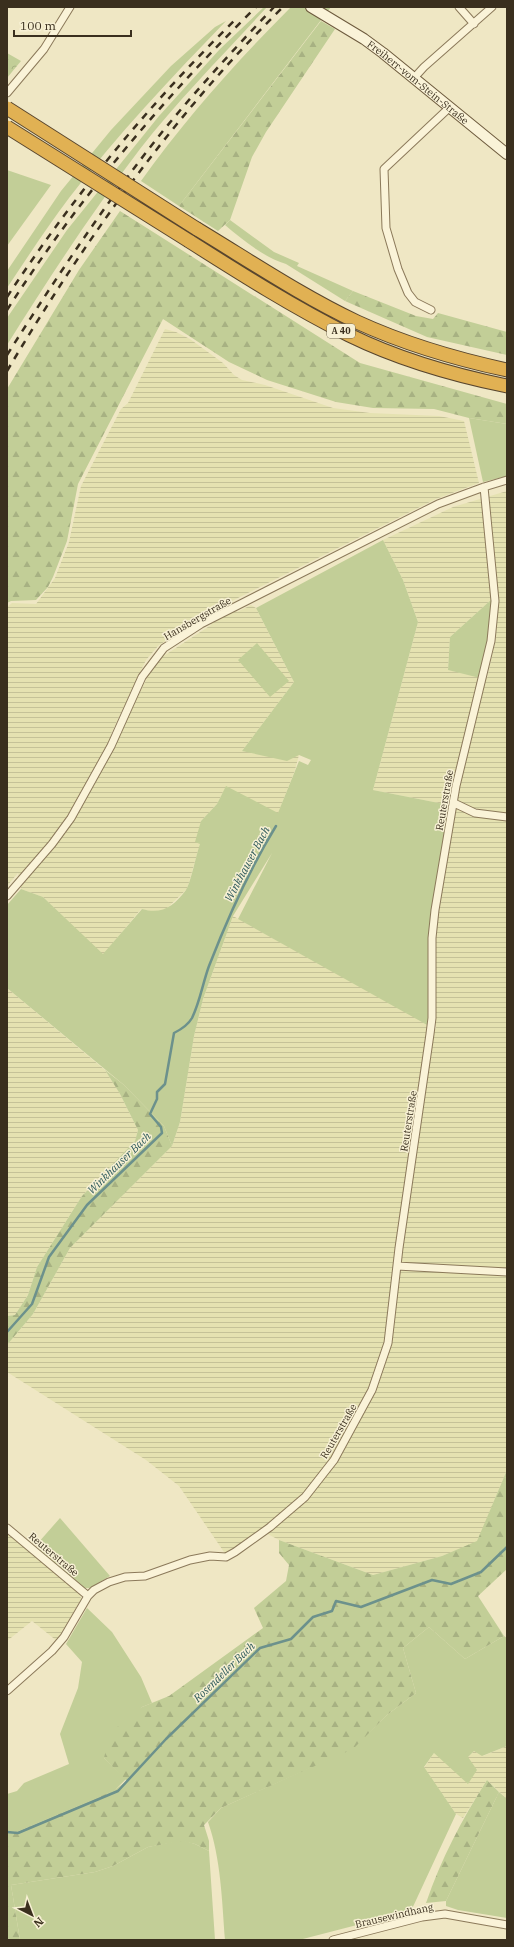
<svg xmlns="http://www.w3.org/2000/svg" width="514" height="1947" font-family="'IBM Plex Serif',serif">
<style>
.farmland{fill:url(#farmland-rules);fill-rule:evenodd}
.grass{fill:#c2ce97}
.forest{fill:url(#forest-firs)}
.park{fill:url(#park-crowns)}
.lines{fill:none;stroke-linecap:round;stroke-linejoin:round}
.stream{stroke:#6c918c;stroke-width:2.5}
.street-casing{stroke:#8b795a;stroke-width:9}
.secondary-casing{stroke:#6d5a3d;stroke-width:12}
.highway-casing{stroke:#59462e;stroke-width:15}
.street{stroke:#faf3d8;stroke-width:7}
.secondary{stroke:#faf3d8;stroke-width:10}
.highway{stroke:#e1b153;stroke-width:13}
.rail{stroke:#3a2f1e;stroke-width:2.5;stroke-dasharray:7 7;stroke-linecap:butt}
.highway-bridge-casing{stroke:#59462e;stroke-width:15;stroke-linecap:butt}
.highway-bridge{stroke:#e1b153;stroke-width:13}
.labels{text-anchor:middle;stroke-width:3;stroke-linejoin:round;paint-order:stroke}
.shield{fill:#f7f0d4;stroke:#736955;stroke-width:1}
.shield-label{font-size:9px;font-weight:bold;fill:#3a2f1e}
.street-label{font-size:10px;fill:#3a2f1e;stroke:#f7f0d4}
.water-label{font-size:11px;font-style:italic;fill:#2d595a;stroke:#f7f0d4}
</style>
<defs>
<pattern id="farmland-rules" width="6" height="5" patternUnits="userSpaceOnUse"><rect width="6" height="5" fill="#e5e2b1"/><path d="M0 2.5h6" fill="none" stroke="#c5c298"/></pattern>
<pattern id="forest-firs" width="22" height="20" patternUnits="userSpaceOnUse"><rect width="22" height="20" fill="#c2ce97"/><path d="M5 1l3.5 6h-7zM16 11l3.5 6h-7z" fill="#a7b182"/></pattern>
<pattern id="park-crowns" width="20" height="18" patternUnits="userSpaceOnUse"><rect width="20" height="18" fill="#c2ce97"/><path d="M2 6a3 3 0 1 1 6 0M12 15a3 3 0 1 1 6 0" fill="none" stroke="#a7b182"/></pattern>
</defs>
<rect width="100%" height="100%" fill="#efe7c4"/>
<path class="farmland" d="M 165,329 L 176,332 L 190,339 L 223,363 L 234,375 L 242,380 L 265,385 L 333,408 L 370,413 L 439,416 L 464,421 L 479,483 L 436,499 L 232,601 L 237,612 L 251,605 L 256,608 L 294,682 L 242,751 L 299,755 L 295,770 L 278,814 L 223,792 L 217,804 L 201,821 L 200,844 L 187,889 L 165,910 L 153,912 L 141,909 L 103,955 L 43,897 L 21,889 L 18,873 L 7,886 L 7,607 L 12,603 L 36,604 L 55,578 L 69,542 L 81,486 L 121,409 L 128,403 ZM 207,616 L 211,625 L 162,657 L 149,674 L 118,737 L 111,734 L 146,660 L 159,645 Z
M 507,491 L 507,1470 L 477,1542 L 442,1556 L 373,1575 L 279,1540 L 262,1531 L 226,1555 L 179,1486 L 146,1460 L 7,1372 L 7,1345 L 33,1314 L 70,1248 L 172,1146 L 180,1122 L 194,1036 L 203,999 L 233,916 L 436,1029 L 434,957 L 439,910 L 455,811 L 449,805 L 373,790 L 418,622 L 403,580 L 383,540 L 453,507 ZM 497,592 L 496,639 L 487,678 L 448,670 L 450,637 L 492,599 Z
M 7,988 L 105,1070 L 120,1094 L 138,1130 L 135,1141 L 82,1196 L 37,1267 L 28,1295 L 15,1315 L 7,1316 Z
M 7,1532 L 80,1593 L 81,1599 L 57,1641 L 32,1621 L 7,1641 Z
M 507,1746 L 507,1799 L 487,1780 L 463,1818 L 456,1814 L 424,1768 L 434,1753 L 468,1757 L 474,1751 L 483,1756 Z"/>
<path class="grass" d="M 264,7 L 267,7 C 224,54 179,99 140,149 C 92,212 49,278 7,345 L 7,318 L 67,230 L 159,116 L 220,49 Z
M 291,7 L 331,7 L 179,206 L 141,181 C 186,118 237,61 291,7 Z
M 226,21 C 171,78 117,135 69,198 C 47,227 27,258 7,288 L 7,271 L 61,191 L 111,130 L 171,66 L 215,27 Z
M 7,170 L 51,185 L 7,246 Z
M 230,220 L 274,252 L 299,263 L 297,266 L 353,291 L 345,301 L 286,264 C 263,257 243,240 225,225 Z
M 469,418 L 507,424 L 507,476 L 483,482 Z
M 383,540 L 403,580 L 418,622 L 373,790 L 449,805 L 432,910 L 429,1026 L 238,919 L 272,853 L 233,916 L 203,999 L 194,1036 L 180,1122 L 172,1146 L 164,1126 L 124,1085 L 7,988 L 7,905 L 21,889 L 43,897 L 103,954 L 142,909 C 162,915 174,906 186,890 C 191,882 196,855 200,844 L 195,842 L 201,821 L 217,804 L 226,786 L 278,813 L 299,761 L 308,765 L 311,760 L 299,755 L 287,761 L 242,751 L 294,682 L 256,608 Z
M 492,599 L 490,633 L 480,678 L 448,670 L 450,637 Z
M 257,643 L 289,681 L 270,697 L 238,660 Z
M 60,1518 L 110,1576 L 90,1588 L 83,1588 L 40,1552 L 37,1546 L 38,1543 Z
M 87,1608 L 112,1632 L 141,1677 L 152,1703 L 142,1707 L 104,1758 L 126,1779 L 114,1791 L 19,1831 L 7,1832 L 7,1794 L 17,1791 L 24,1783 L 69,1764 L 60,1734 L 78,1688 L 82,1662 L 66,1644 Z
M 429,1627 L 465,1659 L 504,1636 L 507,1638 L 507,1746 L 482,1756 L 474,1751 L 468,1757 L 477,1770 L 468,1784 L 434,1753 L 424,1767 L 456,1814 L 411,1911 L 299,1940 L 225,1940 C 222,1901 221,1859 208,1822 L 221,1808 L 353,1748 L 387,1715 L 416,1693 L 403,1648 Z
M 499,1792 L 507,1799 L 507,1918 L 458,1910 L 446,1906 L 446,1901 Z
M 182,1840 L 195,1844 L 209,1851 L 215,1940 L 20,1940 L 11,1885 L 95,1872 L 113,1866 L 148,1847 Z"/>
<path class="forest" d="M 321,21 L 335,29 L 266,132 L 252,157 L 230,220 L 218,231 L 179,206 Z
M 120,211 L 360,363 L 507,404 L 507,424 L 469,418 L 434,409 L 373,408 L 336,402 L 267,380 L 229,362 L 163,319 L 78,484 L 67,541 L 53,577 L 48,587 L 36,600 L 11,601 L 7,603 L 7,389 L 79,270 Z
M 353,291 L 416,316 L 433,319 L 438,313 L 507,332 L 507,355 L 427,337 L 345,301 Z
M 105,1070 L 124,1085 L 164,1126 L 172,1146 L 70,1248 L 33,1314 L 7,1345 L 7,1316 L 15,1315 L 28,1295 L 37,1267 L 82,1196 L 135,1141 L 138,1130 L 120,1094 Z
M 507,1470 L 507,1569 L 478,1596 L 504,1636 L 465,1659 L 429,1627 L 403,1648 L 416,1693 L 387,1715 L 353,1749 L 221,1808 L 204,1825 L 209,1841 L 209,1851 L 195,1844 L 182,1841 L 148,1847 L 113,1866 L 95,1872 L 11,1885 L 20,1940 L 7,1940 L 7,1832 L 19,1831 L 113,1791 L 127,1781 L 104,1758 L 110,1733 L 142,1707 L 169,1696 L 263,1628 L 254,1608 L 286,1581 L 289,1565 L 279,1553 L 279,1540 L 373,1575 L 442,1556 L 477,1541 Z
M 487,1780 L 499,1792 L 446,1901 L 426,1903 C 441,1859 462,1819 487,1780 Z"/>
<path class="park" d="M 7,53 L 21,61 L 7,78 Z"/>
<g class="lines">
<path class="stream" d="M 7,1332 L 32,1304 L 49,1257 L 87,1205 L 162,1133 L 161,1127 L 150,1114 L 157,1099 L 157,1092 L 165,1084 L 174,1033 C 180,1030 188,1025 192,1018 C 200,1002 203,982 209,966 C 228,917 249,870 276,826
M 7,1832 L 18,1833 L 118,1791 L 166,1739 L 260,1648 L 291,1639 L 313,1617 L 332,1611 L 336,1601 L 361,1607 L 432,1580 L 451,1584 L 481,1572 L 507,1547"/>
<defs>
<path id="street" d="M 459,7 L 474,24
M 414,78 L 424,67 L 492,7
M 7,93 L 44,49 L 70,7
M 431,310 L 415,302 L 408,293 L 398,269 L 386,228 L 384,169 L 450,107
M 454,803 L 475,813 L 507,817
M 7,896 L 52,844 L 71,818 L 111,746 L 142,677 L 164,648 L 201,624 L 438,504 L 484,487 L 507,480
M 397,1266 L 507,1272
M 7,1528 L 88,1596
M 7,1691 L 52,1651 L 64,1637 L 88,1596 L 94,1590 L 109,1582 L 125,1577 L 145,1576 L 190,1560 L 210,1556 L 226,1557 L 235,1552 L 270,1527 L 305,1497 L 334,1460 L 372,1390 L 388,1343 L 399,1248 L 430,1034 L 432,1018 L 432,938 L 435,910 L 456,786 L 491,641 L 495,601 L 484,487
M 333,1940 L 422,1917 L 445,1914 L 507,1925"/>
<g id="secondary">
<path id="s1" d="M 311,7 L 364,39 L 383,53 L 507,154"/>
</g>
<path id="highway" d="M 197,229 C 250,261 302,296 357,322 C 405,344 456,359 507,370
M 189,241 C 241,274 293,307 349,335 C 398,359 453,375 507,386"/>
</defs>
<use href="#street" class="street-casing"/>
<use href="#secondary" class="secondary-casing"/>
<use href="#highway" class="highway-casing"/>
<use href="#street" class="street"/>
<use href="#secondary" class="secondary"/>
<use href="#highway" class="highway"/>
<path class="rail" d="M 7,297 C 74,195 151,102 238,17
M 7,310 C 78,199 162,100 256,7
M 7,355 C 56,278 106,202 163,131 C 198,88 236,47 274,7
M 7,371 C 85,240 174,114 283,7"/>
<defs>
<path id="highway-bridge" d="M 7,108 L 197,229
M 7,127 L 189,241"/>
</defs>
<use href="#highway-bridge" class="highway-bridge-casing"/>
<use href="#highway-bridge" class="highway-bridge"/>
</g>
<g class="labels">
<rect class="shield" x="327" y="324" width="28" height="14" rx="3"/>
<g class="shield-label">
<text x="341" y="334">A 40</text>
</g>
<g class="street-label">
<text dy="4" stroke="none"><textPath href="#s1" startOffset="131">Freiherr-vom-Stein-Straße</textPath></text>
<text transform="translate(197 618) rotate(-30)" y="4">Hansbergstraße</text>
<text transform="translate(444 800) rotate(-80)" y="4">Reuterstraße</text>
<text transform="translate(408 1121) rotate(-81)" y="4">Reuterstraße</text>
<text transform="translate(338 1431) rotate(-60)" y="4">Reuterstraße</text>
<text transform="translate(54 1554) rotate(40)" y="4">Reuterstraße</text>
<text transform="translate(394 1915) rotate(-13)" y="4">Brausewindhang</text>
</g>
<g class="water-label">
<text transform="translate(247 864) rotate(-62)" y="4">Winkhauser Bach</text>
<text transform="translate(119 1163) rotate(-44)" y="4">Winkhauser Bach</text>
<text transform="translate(224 1672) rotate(-44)" y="4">Rosendeller Bach</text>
</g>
</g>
<rect width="514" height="1947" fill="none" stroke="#3a2f1e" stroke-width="16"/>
<g transform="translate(32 1915) rotate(138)" stroke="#f7f0d4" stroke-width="3" paint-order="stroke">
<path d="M0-3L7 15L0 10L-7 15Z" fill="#3a2f1e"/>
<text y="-6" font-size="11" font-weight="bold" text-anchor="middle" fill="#3a2f1e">N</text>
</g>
<path d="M14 30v6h117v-6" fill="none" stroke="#3a2f1e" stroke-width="2"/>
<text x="20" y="30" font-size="12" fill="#3a2f1e" stroke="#f7f0d4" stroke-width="3" paint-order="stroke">100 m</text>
</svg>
